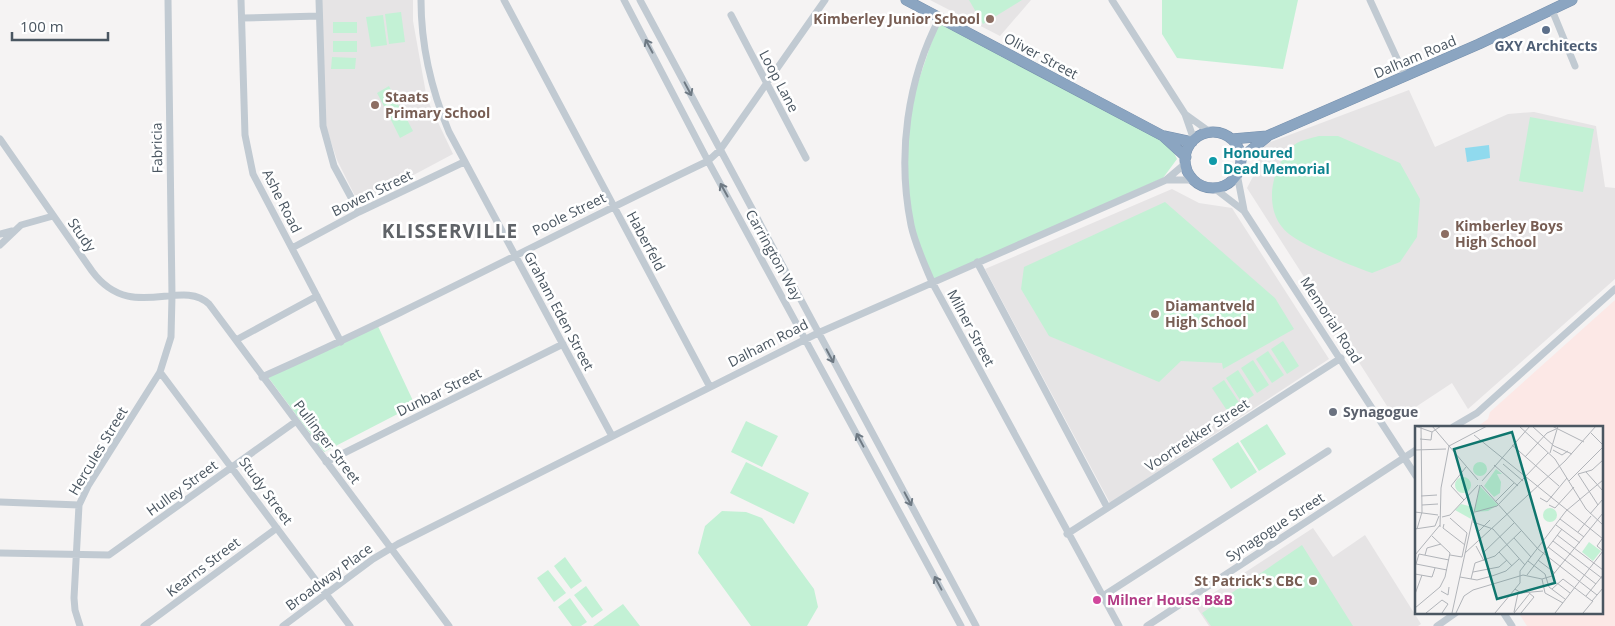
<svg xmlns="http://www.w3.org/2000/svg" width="1615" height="626" font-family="'Open Sans',sans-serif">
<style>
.education{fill:#e6e4e5}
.medical{fill:#fce8e6}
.green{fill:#c3f1d5}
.water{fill:#90daee}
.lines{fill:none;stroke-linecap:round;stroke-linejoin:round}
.highway-casing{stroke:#7690ad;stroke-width:11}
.minor{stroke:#c1cad2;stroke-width:7}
.highway{stroke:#8ba5c1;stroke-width:10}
.oneway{stroke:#6e7983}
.education-dot{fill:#8d6e63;stroke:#fff;stroke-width:2}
.service-dot{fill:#5c6f8a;stroke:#fff;stroke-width:2}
.culture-dot{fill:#0f9aa8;stroke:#fff;stroke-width:2}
.worship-dot{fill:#6b7280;stroke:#fff;stroke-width:2}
.hotel-dot{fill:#d1479c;stroke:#fff;stroke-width:2}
.labels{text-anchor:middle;stroke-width:5;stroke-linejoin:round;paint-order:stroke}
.education-label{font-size:14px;font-weight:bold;fill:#785e54;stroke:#fff;text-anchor:start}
.service-label{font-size:14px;font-weight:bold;fill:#4e5e75;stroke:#fff}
.street-label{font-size:14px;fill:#4a5661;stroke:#fff}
.culture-label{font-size:14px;font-weight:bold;fill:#0d838f;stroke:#fff;text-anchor:start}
.worship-label{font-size:14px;font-weight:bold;fill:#5b616d;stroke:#fff;text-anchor:start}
.hotel-label{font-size:14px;font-weight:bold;fill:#b23c85;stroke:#fff;text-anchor:start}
.district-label{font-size:19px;font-weight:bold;letter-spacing:1px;fill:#5f6368;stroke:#fff}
.inset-road{fill:none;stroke:#b1b4b9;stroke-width:1}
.view{fill:#0f766e;fill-opacity:0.15;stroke:#0f766e;stroke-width:2.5}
.inset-edge{fill:none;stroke:#4a5661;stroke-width:2.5}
</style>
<rect width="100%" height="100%" fill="#f5f3f3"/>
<path class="education" d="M 321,0 L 413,0 L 413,21 L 427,99 L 453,154 L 359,204 L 337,160 L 321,112 Z
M 930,0 L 1031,0 L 1000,36 Z
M 1409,90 L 1435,147 L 1508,114 L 1534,112 L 1596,126 L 1605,187 L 1615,188 L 1615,279 L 1468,409 L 1452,383 L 1396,420 L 1247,188 L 1258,167 L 1257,147 Z
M 1172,189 L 1199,203 L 1232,208 L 1329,359 L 1110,503 L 985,269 Z
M 1313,528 L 1333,557 L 1365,535 L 1421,624 L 1418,626 L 1209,626 L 1195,605 Z"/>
<path class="medical" d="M 1615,300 L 1615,626 L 1527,626 L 1518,612 L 1601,612 L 1601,427 L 1467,427 L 1472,425 L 1478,426 L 1488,419 L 1490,412 Z"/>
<path class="green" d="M 969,0 L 1022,0 L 983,24 Z
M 1162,0 L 1298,0 L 1283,69 L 1177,58 L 1162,34 Z
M 401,12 L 405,42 L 389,44 L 385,14 Z
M 383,15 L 387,45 L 371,47 L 366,17 Z
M 333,22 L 357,22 L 357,33 L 333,33 Z
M 938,23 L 1168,141 L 1177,159 L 1163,178 L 932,281 L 911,226 L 905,167 L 911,103 Z
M 333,41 L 357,41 L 357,52 L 333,52 Z
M 332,57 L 356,58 L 355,69 L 331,69 Z
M 389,86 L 400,108 L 388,114 L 377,93 Z
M 402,110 L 413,131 L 400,138 L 389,116 Z
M 1530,117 L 1594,129 L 1583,192 L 1519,181 Z
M 1319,136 L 1338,136 L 1400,163 L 1420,199 L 1417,237 L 1400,262 L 1372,273 C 1349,265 1308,248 1289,234 C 1261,212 1271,166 1294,145 C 1300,140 1312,138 1319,136 Z
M 1165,202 L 1275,298 L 1294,329 L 1223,369 L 1222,363 L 1181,361 L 1159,382 L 1049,336 L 1021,289 L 1024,267 Z
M 376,322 L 415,405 L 324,452 L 268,377 Z
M 1283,341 L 1299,366 L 1287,374 L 1271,349 Z
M 1268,351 L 1284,375 L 1272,383 L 1256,359 Z
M 1253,360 L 1269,385 L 1257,393 L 1241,368 Z
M 1238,370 L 1254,395 L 1242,403 L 1226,378 Z
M 1224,380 L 1240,404 L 1228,412 L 1212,388 Z
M 746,421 L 778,436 L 762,467 L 731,452 Z
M 1267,424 L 1286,454 L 1259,471 L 1240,441 Z
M 1238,442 L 1257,472 L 1231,489 L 1212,459 Z
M 746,462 L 809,493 L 794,524 L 730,493 Z
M 722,511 L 746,512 L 762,518 L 814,589 L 818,607 L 807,626 L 751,626 L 698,553 L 705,526 Z
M 1302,545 L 1353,626 L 1211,626 L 1202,613 Z
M 565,557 L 582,581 L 571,589 L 554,566 Z
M 548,570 L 566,593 L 554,602 L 537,578 Z
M 586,586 L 603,610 L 592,618 L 574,595 Z
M 570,598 L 587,622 L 581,626 L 572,626 L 558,607 Z
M 623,604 L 640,626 L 593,626 Z"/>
<path class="water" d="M 1489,145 L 1490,158 L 1467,162 L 1465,148 Z"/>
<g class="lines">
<defs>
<path id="highway" d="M 906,0 L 1163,136 L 1186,157
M1185 160a28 28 0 1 1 56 0a28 28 0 1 1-56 0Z
M 1164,136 L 1192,142
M 1232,139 L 1267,136 L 1479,44 L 1572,0
M 1241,158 L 1267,137"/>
</defs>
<use href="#highway" class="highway-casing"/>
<path class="minor" d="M 241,0 L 245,135 L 253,174 L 341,342
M 319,0 L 323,126 L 334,166 L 359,212
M 421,0 C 421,47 431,89 449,132 L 612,436
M 504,0 L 710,387
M 624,0 L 708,161 L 961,626
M 640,0 L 976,626
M 1112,0 L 1185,114 L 1194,140
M 1370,0 L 1405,76
M 1552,10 L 1575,66
M 731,15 L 806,158
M 940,17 C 907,80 897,155 911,225 C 915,244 924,263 932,282 L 1119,626
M 242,18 L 319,16
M 1185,114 L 1210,132
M 0,139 L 92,271 C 131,324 181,277 209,304 L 449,626
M 1237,174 L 1244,210
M 1166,180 L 1194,180
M 1214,188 L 1244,211 L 1416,476
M 0,234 L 12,231
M 0,245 L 21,225 L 53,216
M 292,248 L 359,212 L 464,162
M 977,262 L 1107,507
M 236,340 L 317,296
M 160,372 L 350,626
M 262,377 C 413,310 559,232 708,161 L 720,150 L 825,0
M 1453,427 L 1477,413 L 1615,289
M 326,462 L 563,344
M 0,502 L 79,505
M 1067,534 L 1341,358
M 0,553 L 109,555 L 295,422
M 1103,596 L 1328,451
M 1503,612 L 1512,626
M 80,626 L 75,610 L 74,598 L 79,505 L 88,486 L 160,372 L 171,337 L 172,296 L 168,0
M 144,626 L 277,528
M 283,626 L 373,559 L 398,544 L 818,333 L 1166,180 L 1186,163
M 1147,626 L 1416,450
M 1437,626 L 1457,612"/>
<use href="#highway" class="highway"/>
</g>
<defs><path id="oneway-shaft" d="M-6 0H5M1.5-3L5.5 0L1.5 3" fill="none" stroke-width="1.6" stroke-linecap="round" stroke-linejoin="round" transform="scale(1.25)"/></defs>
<g class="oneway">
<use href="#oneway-shaft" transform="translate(649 46) rotate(-118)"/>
<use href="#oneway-shaft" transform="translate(688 89) rotate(62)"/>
<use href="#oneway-shaft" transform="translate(724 190) rotate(-119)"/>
<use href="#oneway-shaft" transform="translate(830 356) rotate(62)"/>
<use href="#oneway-shaft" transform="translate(860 440) rotate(-118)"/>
<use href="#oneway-shaft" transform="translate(908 499) rotate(62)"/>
<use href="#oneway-shaft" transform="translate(938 583) rotate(-118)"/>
</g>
<g class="education-dot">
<circle cx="990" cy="19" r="5"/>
<circle cx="375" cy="105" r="5"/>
<circle cx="1445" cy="234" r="5"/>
<circle cx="1155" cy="314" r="5"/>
<circle cx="1313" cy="581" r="5"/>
</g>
<circle class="service-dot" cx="1546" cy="30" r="5"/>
<circle class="culture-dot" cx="1213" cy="161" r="5"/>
<circle class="worship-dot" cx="1333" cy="412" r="5"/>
<circle class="hotel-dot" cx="1097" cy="600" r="5"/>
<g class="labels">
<g class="education-label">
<text x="980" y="24" text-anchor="end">Kimberley Junior School</text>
<text x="385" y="102">Staats<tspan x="385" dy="16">Primary School</tspan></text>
<text x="1455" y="231">Kimberley Boys<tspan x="1455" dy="16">High School</tspan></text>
<text x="1165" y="311">Diamantveld<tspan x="1165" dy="16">High School</tspan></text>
<text x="1303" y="586" text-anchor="end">St Patrick's CBC</text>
</g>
<g class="service-label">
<text x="1546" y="51">GXY Architects</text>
</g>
<g class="street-label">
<text transform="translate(1041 56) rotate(28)" y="5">Oliver Street</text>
<text transform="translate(1415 57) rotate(-23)" y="5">Dalham Road</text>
<text transform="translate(779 81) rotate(62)" y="5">Loop Lane</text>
<text transform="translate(157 148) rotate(-91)" y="5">Fabricia</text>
<text transform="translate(372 193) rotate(-26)" y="5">Bowen Street</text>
<text transform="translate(282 201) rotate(63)" y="5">Ashe Road</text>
<text transform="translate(569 214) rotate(-26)" y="5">Poole Street</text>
<text transform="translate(82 235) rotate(55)" y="5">Study</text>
<text transform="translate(646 241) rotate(62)" y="5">Haberfeld</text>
<text transform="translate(774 255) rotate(61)" y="5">Carrington Way</text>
<text transform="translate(559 311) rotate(62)" y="5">Graham Eden Street</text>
<text transform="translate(1331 320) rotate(57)" y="5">Memorial Road</text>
<text transform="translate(971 328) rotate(62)" y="5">Milner Street</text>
<text transform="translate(768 343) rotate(-27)" y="5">Dalham Road</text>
<text transform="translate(439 392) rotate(-26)" y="5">Dunbar Street</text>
<text transform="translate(1197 435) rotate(-33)" y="5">Voortrekker Street</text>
<text transform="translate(327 442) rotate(53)" y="5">Pullinger Street</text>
<text transform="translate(98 451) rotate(-59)" y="5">Hercules Street</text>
<text transform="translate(182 488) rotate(-36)" y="5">Hulley Street</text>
<text transform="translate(266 491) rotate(54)" y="5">Study Street</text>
<text transform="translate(1275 527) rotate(-33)" y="5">Synagogue Street</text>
<text transform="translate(203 567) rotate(-37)" y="5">Kearns Street</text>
<text transform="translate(329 577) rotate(-36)" y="5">Broadway Place</text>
</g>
<g class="culture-label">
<text x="1223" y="158">Honoured<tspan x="1223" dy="16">Dead Memorial</tspan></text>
</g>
<g class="worship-label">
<text x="1343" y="417">Synagogue</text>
</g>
<g class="hotel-label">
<text x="1107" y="605">Milner House B&amp;B</text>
</g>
<g class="district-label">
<text x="450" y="238">KLISSERVILLE</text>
</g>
</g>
<g transform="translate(1415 426)">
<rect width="188" height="188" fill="#f5f3f3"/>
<path d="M58 43a7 7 0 1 1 14 0a7 7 0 1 1-14 0ZM 81,43 L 87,48 L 82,48 L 86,56 L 85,67 L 79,71 L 69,60 ZM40 59a8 8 0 1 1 16 0a8 8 0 1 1-16 0ZM 65,60 L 83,79 L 73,85 L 59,86 ZM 46,78 L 58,81 L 56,93 L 40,84 ZM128 89a7 7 0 1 1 14 0a7 7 0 1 1-14 0ZM 174,116 L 186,125 L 178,135 L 167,126 Z" fill="#c3f1d5"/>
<path class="inset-road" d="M 0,0 L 17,6 L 26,0M 17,0 L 63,54M 104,0 L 140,33 L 171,83 L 188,99M 117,0 L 139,20 L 157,28M 137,0 L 169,16M 176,7 L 188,19M 59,9 L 188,113M 5,13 L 16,14 L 17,6M 97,19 L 144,60M 34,20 L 72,0M 0,24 L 31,23M 138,24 L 147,29 L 153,25M 135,27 L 143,0M 110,31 L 132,7 L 141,3M 88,38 L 108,55M 79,39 L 103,60M 171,46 L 188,65M 163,48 L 183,79M 163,48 L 177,44 L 188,34M 67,55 L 115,0M 154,55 L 188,21M 66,59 L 123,123 L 182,169M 6,70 L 22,69M 125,72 L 132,76 L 152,52M 49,74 L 36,60 L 51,41M 80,76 L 99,57M 7,79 L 23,78M 134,79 L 140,82 L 159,61M 0,86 L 23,89M 60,86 L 82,80 L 133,27M 175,88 L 188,73M 27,91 L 35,89 L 63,59M 35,92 L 52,107 L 47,131 L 35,129M 145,93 L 169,111M 58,96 L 78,103 L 110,139M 29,98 L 28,102 L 50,119M 141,99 L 165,117M 25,101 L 26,62 L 34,20M 0,103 L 20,100 L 24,90M 2,103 L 7,86 L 6,0M 64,105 L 75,94M 163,106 L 176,90M 142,109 L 188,144M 99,112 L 116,131M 187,113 L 182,120 L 188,125M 138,115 L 188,153M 61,120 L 69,135M 133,121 L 181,158M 84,126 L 97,140M 50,127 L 150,35 L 181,0M 68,127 L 99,97M 0,129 L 25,99M 10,129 L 12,122 L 26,118M 123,134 L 140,147M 113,135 L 130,148 L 134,161 L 150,173M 1,138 L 4,128 L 34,134M 1,138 L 32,144M 58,146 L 84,141 L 92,134M 0,148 L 17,151 L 20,142M 112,149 L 147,103M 45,151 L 62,154 L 77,150 L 91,145 L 104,133M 56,153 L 60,137 L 80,130 L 106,105M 127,153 L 130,167 L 148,177M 142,157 L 155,167M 100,163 L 106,167 L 128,165M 137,163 L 148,153 L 177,175 L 188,162M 26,165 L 33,169 L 34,161M 0,168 L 7,149M 171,170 L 188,149M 0,182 L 25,161 L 30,151 L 35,127 L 17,110M 99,186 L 103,167M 11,187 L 27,174 L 33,178 L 27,187M 37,187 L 65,59M 41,187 L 49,170 L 58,164 L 108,149 L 127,153 L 137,150 L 188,87M 80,187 L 105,157 L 105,145 L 151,85 L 188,54M 99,187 L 115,167M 106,187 L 119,171 L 114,167M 140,187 L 188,125M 168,187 L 178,175"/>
<path class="view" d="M 97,6 L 140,157 L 82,173 L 39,23 Z"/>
<rect width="188" height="188" class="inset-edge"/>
</g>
<path d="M12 32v8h96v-8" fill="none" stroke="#4a5661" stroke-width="2.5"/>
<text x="20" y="32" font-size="15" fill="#4a5661" stroke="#ffffff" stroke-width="4" paint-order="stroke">100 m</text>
</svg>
